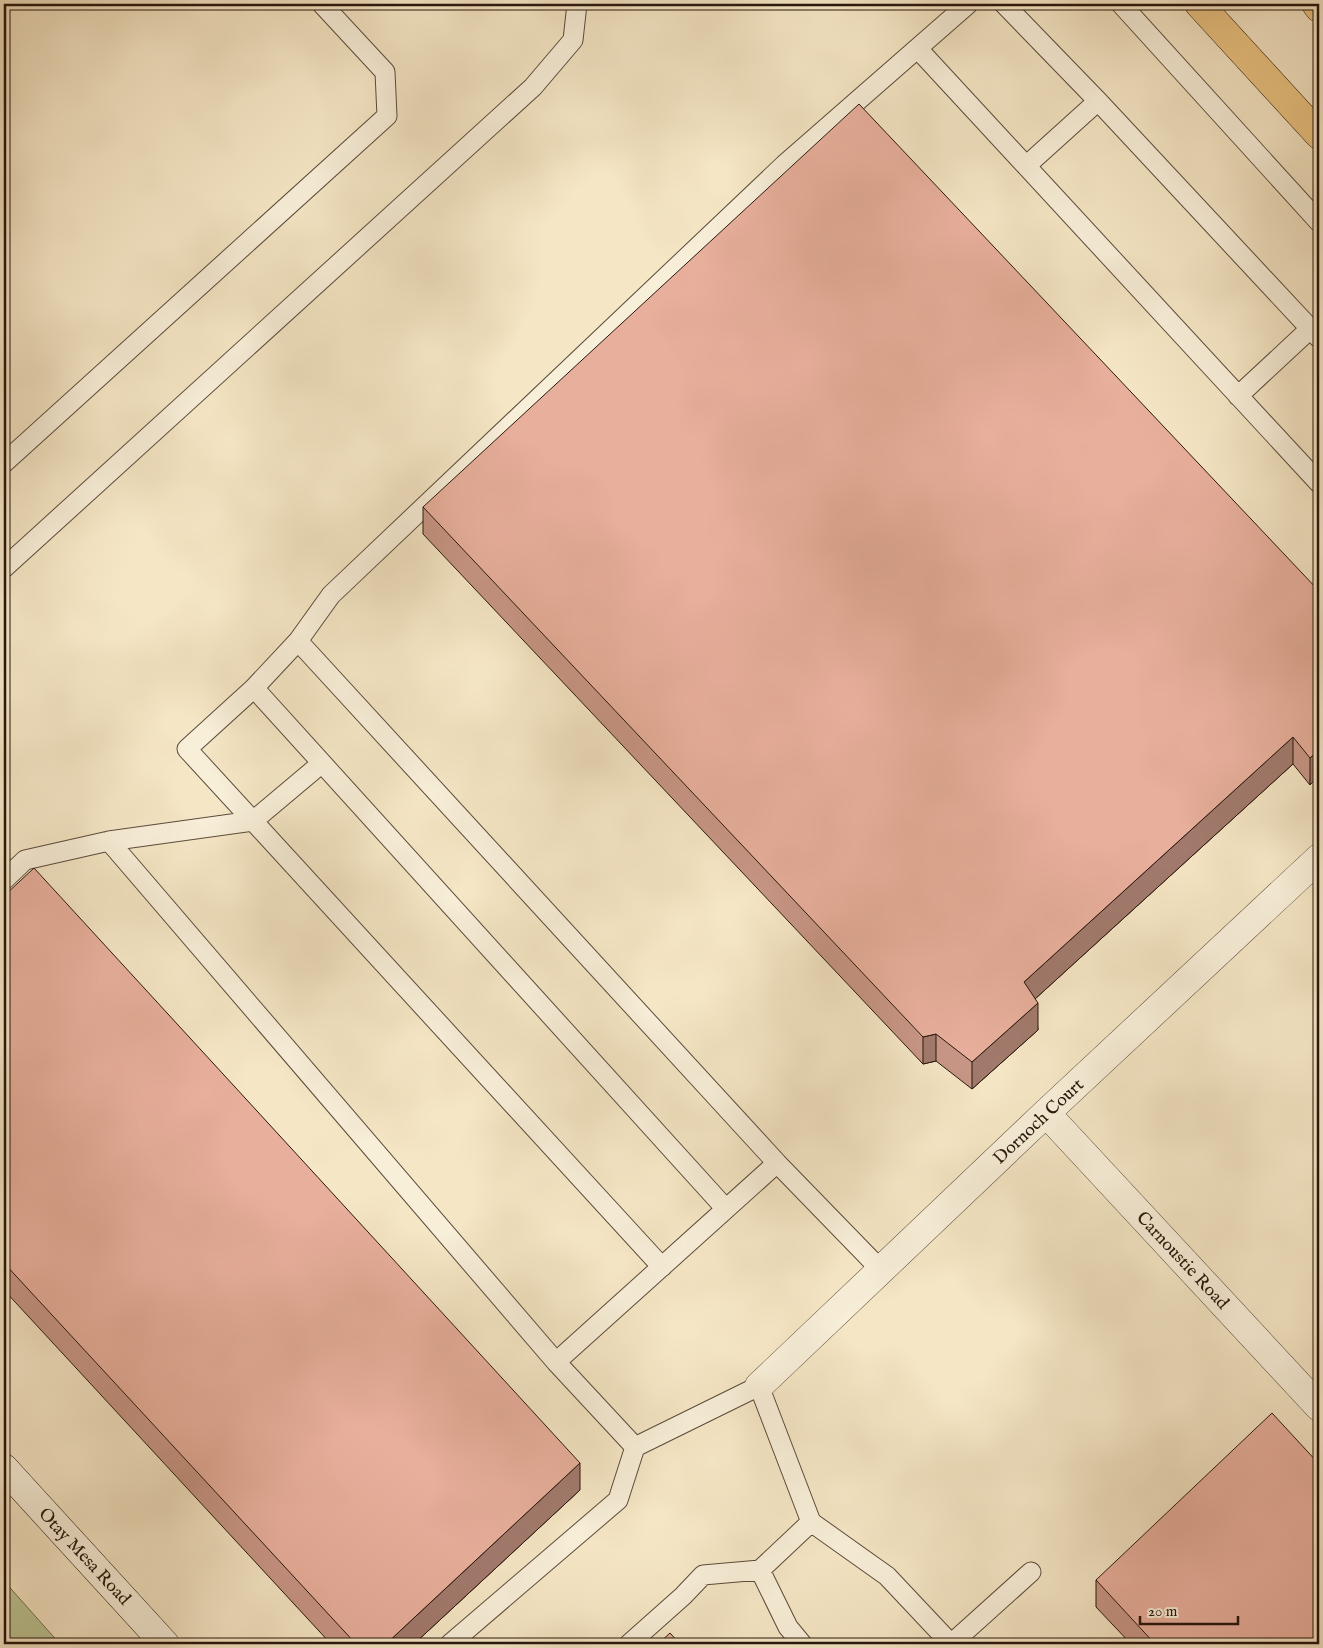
<svg xmlns="http://www.w3.org/2000/svg" width="1323" height="1648" font-family="'IM FELL English',serif">
<style>
.green{fill:#bdc494;stroke:#726e50}
.lines{fill:none;stroke-linecap:round;stroke-linejoin:round}
.lane-casing{stroke:#5b4b3b;stroke-width:21}
.street-casing{stroke:#5b4b3b;stroke-width:29}
.secondary-casing{stroke:#28170d;stroke-width:29}
.highway-casing{stroke:#28170d;stroke-width:29}
.lane{stroke:#f8efd9;stroke-width:19}
.street{stroke:#f8efd9;stroke-width:28}
.secondary{stroke:#f8efd9;stroke-width:28}
.highway{stroke:#eac382;stroke-width:28}
.wall{fill:#c89686;stroke:#28170d}
.shaded-wall{fill:#a27a6d;stroke:#28170d}
.building{fill:#e8af9c;stroke:#28170d}
.labels{text-anchor:middle;stroke-width:5;stroke-linejoin:round;paint-order:stroke}
.street-label{font-size:18px;fill:#28170d;stroke:#f8efd9}
</style>
<rect width="100%" height="100%" fill="#f5e6c5"/>
<filter id="stains"><feTurbulence type="fractalNoise" baseFrequency=".004" numOctaves="4"/><feColorMatrix values="0 0 0 0 .2 0 0 0 0 .09 0 0 0 0 .02 0 0 0 .5 -.17"/></filter>
<radialGradient id="worn" r=".72"><stop offset=".6" stop-color="#630" stop-opacity="0"/><stop offset="1" stop-color="#630" stop-opacity=".3"/></radialGradient>
<path class="green" d="M 4,1581 L 60,1644 L 4,1644 Z"/>
<g class="lines">
<defs>
<path id="lane" d="M 1004,4 L 1098,101 L 1319,338
M 1121,4 L 1319,222
M 918,49 L 1319,483
M 1026,166 L 1098,101
M 1238,396 L 1310,329
M 4,463 L 387,116 L 385,72 L 322,4
M 4,568 L 533,87 L 573,40 L 577,4
M 298,641 L 777,1163
M 254,688 L 298,641 L 331,595 L 784,165 L 968,4
M 109,841 L 556,1362 L 635,1447
M 4,880 L 25,860 L 109,841 L 253,821 L 322,763
M 662,1267 L 187,749 L 254,688 L 726,1209
M 556,1362 L 777,1163 L 881,1270
M 811,1522 L 887,1576 L 951,1644
M 760,1570 L 788,1627 L 802,1644
M 450,1644 L 618,1500 L 635,1447 L 759,1386 L 811,1522 L 760,1570 L 703,1575 L 683,1596 L 629,1644
M 951,1644 L 1031,1572"/>
<path id="street" d="M 1046,1113 L 1319,1407
M 759,1386 L 1046,1113 L 1319,858"/>
<path id="secondary" d="M 4,1468 L 165,1644"/>
<path id="highway" d="M 1199,4 L 1319,135
M 1316,4 L 1319,8"/>
</defs>
<use href="#lane" class="lane-casing"/>
<use href="#street" class="street-casing"/>
<use href="#secondary" class="secondary-casing"/>
<use href="#highway" class="highway-casing"/>
<use href="#lane" class="lane"/>
<use href="#street" class="street"/>
<use href="#secondary" class="secondary"/>
<use href="#highway" class="highway"/>
</g>
<path class="wall" d="M 423,507 L 1319,591 L 1310,785 L 1293,764 L 1035,999 L 1038,1030 L 972,1089 L 936,1061 L 923,1064 L 423,534 Z
M 4,896 L 580,1490 L 414,1644 L 331,1644 L 4,1290 Z
M 1096,1580 L 1319,1644 L 1131,1644 L 1096,1607 Z"/>
<path class="shaded-wall" d="M 1293,737 L 1293,764 L 1024,1009 L 1024,982 Z
M 1319,750 L 1319,776 L 1310,785 L 1310,758 Z
M 1038,1003 L 1038,1030 L 972,1089 L 972,1062 Z
M 936,1034 L 936,1061 L 923,1064 L 923,1037 Z
M 580,1463 L 580,1490 L 414,1644 L 386,1644 Z"/>
<path class="building" d="M 859,104 L 1319,591 L 1319,750 L 1310,758 L 1293,737 L 1024,982 L 1038,1003 L 972,1062 L 936,1034 L 923,1037 L 423,507 Z
M 34,868 L 580,1463 L 386,1644 L 356,1644 L 4,1263 L 4,896 Z
M 1272,1413 L 1319,1464 L 1319,1644 L 1155,1644 L 1096,1580 Z
M 670,1633 L 680,1644 L 658,1644 Z"/>
<g class="labels">
<g class="street-label">
<text transform="translate(1038 1121) rotate(-43)" y="6">Dornoch Court</text>
<text transform="translate(1183 1260) rotate(47)" y="6">Carnoustie Road</text>
<text transform="translate(85 1556) rotate(47)" y="6">Otay Mesa Road</text>
</g>
</g>
<rect width="1323" height="1648" fill="none" stroke="#f5e6c5" stroke-width="20"/>
<rect x="5" y="5" width="1313" height="1638" fill="none" stroke="#28170d" stroke-width="2.5"/>
<rect x="10" y="10" width="1303" height="1628" fill="none" stroke="#28170d"/>
<path d="M1140 1616v8h98v-8" fill="none" stroke="#28170d" stroke-width="2.5"/>
<text x="1148" y="1616" font-size="15" fill="#28170d" stroke="#f8efd9" stroke-width="4" paint-order="stroke">20 m</text>
<rect width="100%" height="100%" filter="url(#stains)"/>
<rect width="100%" height="100%" fill="url(#worn)"/>
</svg>
